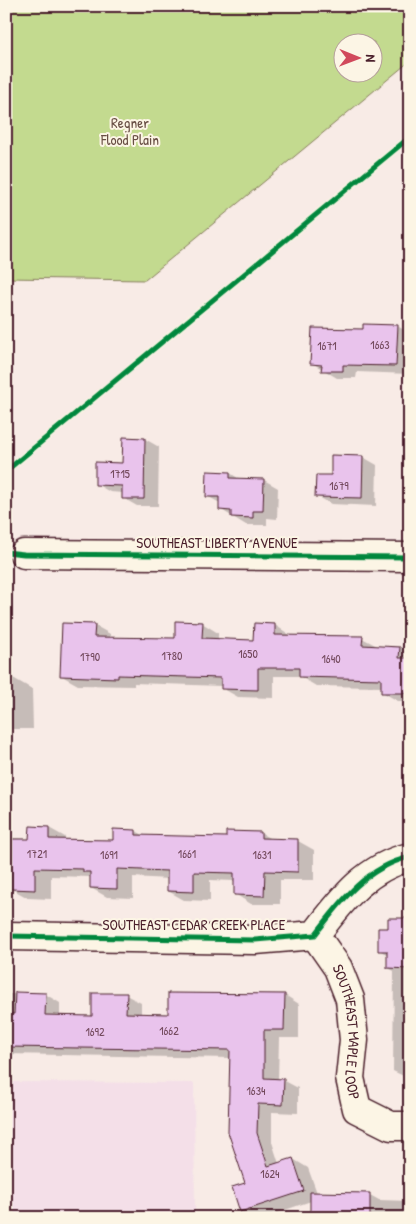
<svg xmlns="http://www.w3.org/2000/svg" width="416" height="1224" font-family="'Patrick Hand',sans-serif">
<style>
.built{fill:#f4dfe8}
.green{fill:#c3da8f;stroke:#867c5d;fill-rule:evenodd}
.shadow{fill:#0003}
.building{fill:#e9c3ec;stroke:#4a1f2b}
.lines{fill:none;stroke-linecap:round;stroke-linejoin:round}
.minor-casing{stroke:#4a1f2b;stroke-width:31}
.minor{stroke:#fcf5e5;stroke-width:28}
.cycleway-casing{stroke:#fcf5e5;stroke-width:8}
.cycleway{stroke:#00873e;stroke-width:5}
.labels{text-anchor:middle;stroke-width:4;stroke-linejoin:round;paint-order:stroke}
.number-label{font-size:12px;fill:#72485b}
.park-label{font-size:15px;fill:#684e44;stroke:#fcf5e5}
.street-label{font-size:15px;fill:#4a1f2b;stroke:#fcf5e5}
</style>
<rect width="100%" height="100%" fill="#f8ebe6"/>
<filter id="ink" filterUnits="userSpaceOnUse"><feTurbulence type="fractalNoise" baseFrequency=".02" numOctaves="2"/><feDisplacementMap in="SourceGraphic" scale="10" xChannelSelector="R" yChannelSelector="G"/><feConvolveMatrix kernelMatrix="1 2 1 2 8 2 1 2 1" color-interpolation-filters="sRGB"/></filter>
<g filter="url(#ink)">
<path class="built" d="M 6,1082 L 194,1083 L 195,1218 L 6,1218 Z"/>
<path class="green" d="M 6,6 L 410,6 L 410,61 L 145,280 L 6,278 ZM 344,42 L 374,42 L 374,72 L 344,72 Z"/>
<path class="shadow" d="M 397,326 L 410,333 L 410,374 L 357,372 L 356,378 L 337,378 L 312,363 Z
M 125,438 L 145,439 L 159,447 L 158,506 L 137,506 L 123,498 L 123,493 L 110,492 L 96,484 L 124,464 Z
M 363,457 L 377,465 L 376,506 L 331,504 L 317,496 L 332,476 Z
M 230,473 L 241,480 L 264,480 L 278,488 L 277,519 L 267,518 L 267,525 L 246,525 L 220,509 L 220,503 L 207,496 Z
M 202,623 L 218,633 L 218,640 L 255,641 L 275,625 L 290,635 L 290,636 L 362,638 L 379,647 L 410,648 L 410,701 L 398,701 L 382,692 L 382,687 L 316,686 L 299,676 L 274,676 L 274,698 L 238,697 L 222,688 L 222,686 L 134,683 L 134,686 L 78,685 L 62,676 L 94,625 L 110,634 L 110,638 L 176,639 Z
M 6,678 L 13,678 L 32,689 L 33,729 L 6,729 Z
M 49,828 L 65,837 L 64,841 L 115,842 L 136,831 L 145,836 L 227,838 L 260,833 L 273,840 L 298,841 L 314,850 L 314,880 L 280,880 L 280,904 L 251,904 L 235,894 L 235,881 L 210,880 L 210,901 L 184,900 L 168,891 L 168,879 L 133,877 L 133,898 L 107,897 L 91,888 L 91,877 L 51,876 L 51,899 L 28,898 L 12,889 L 12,879 L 6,879 L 6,838 L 30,839 Z
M 410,920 L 410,1079 L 393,1071 L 394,971 L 388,968 L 388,955 L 379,950 L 389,929 Z
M 6,994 L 45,994 L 60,1003 L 60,1016 L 93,1017 L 126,995 L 141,1003 L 141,1015 L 169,1016 L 285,995 L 299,1004 L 299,1038 L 279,1038 L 278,1080 L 283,1080 L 298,1088 L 298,1113 L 272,1112 L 272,1142 L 279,1164 L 293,1159 L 308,1168 L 317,1193 L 370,1195 L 379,1200 L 410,1201 L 410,1218 L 311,1218 L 311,1201 L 262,1218 L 253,1218 L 241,1211 L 246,1183 L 231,1058 L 6,1054 Z"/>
<path class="building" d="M 363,324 L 398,325 L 396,366 L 343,365 L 343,371 L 321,371 L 322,365 L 310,364 L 312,328 L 363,329 Z
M 123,437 L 145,438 L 144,499 L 122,499 L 122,486 L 95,485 L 95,462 L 122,463 Z
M 331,455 L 363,456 L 362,498 L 315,497 L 316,475 L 331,475 Z
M 207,471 L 230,472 L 230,478 L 264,479 L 263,511 L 253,511 L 253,518 L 231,517 L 231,511 L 219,510 L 219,497 L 206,497 Z
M 175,621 L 203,622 L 202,638 L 253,640 L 254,623 L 275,624 L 275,635 L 363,636 L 362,645 L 400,647 L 399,658 L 410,658 L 410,693 L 381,693 L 381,679 L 299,677 L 299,668 L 258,668 L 258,690 L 221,689 L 221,678 L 118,675 L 118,678 L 60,676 L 62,623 L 95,624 L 94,637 L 175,638 Z
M 30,826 L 49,827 L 49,839 L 113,840 L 113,829 L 136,830 L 136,835 L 226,837 L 226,831 L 261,832 L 261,838 L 298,839 L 298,872 L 265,871 L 264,896 L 234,895 L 234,873 L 194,872 L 194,892 L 167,891 L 167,871 L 117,869 L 117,889 L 90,888 L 90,872 L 83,872 L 83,869 L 35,868 L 35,890 L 11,889 L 11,867 L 6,867 L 7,839 L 29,839 Z
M 388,918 L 410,918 L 410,969 L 387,968 L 387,951 L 378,951 L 378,928 L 388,928 Z
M 15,992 L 46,993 L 45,1015 L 92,1016 L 92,993 L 127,993 L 126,1013 L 168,1014 L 168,993 L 285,994 L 284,1030 L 264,1030 L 264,1078 L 284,1079 L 283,1105 L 258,1104 L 257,1133 L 268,1166 L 293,1158 L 304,1191 L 240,1212 L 232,1187 L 245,1183 L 228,1132 L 230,1050 L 6,1047 L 6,1013 L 14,1014 Z
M 310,1192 L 370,1193 L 370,1218 L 310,1218 Z"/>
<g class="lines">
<defs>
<g id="minor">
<path d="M 24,554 L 410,557"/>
<path id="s1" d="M 315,935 L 338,968 L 350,999 L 354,1040 L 350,1078 L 357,1109 L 391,1126 L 410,1126"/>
<path d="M 6,936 L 255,940 L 315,935 C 341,901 366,867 410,857"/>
</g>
</defs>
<use href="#minor" class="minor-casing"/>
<use href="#minor" class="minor"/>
<defs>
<path id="cycleway" d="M 6,471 L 410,137
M 6,552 L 24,554 L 410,557
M 6,936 L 255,940 L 315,935 C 341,901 366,867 410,857"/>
</defs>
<use href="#cycleway" class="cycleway-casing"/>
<use href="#cycleway" class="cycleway"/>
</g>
</g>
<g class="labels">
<g class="number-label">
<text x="380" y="349">1663</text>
<text x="327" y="350">1671</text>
<text x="120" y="478">1715</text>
<text x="339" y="490">1679</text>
<text x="248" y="658">1650</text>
<text x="172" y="660">1780</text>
<text x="90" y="661">1790</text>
<text x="331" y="663">1640</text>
<text x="37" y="858">1721</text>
<text x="187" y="858">1661</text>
<text x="109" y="859">1691</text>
<text x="262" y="859">1631</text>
<text x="169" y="1035">1662</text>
<text x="95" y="1036">1692</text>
<text x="256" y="1095">1634</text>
<text x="270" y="1178">1624</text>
</g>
<g class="park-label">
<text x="130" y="128">Regner<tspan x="130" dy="17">Flood Plain</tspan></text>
</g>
<g class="street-label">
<text x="217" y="548">SOUTHEAST LIBERTY AVENUE</text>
<text x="194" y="930">SOUTHEAST CEDAR CREEK PLACE</text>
<text dy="5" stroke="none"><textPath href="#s1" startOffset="106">SOUTHEAST MAPLE LOOP</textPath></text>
</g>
</g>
<rect width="416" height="1224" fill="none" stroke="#fcf5e5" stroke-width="25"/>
<rect x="12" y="12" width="391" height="1199" fill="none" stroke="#4a1f2b" stroke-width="2" filter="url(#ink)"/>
<g transform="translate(358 58) rotate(91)"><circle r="24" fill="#fcf5e5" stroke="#b59f9b"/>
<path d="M0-4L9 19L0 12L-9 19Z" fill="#d1495b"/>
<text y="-8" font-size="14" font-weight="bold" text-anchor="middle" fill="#4a1f2b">N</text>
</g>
</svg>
